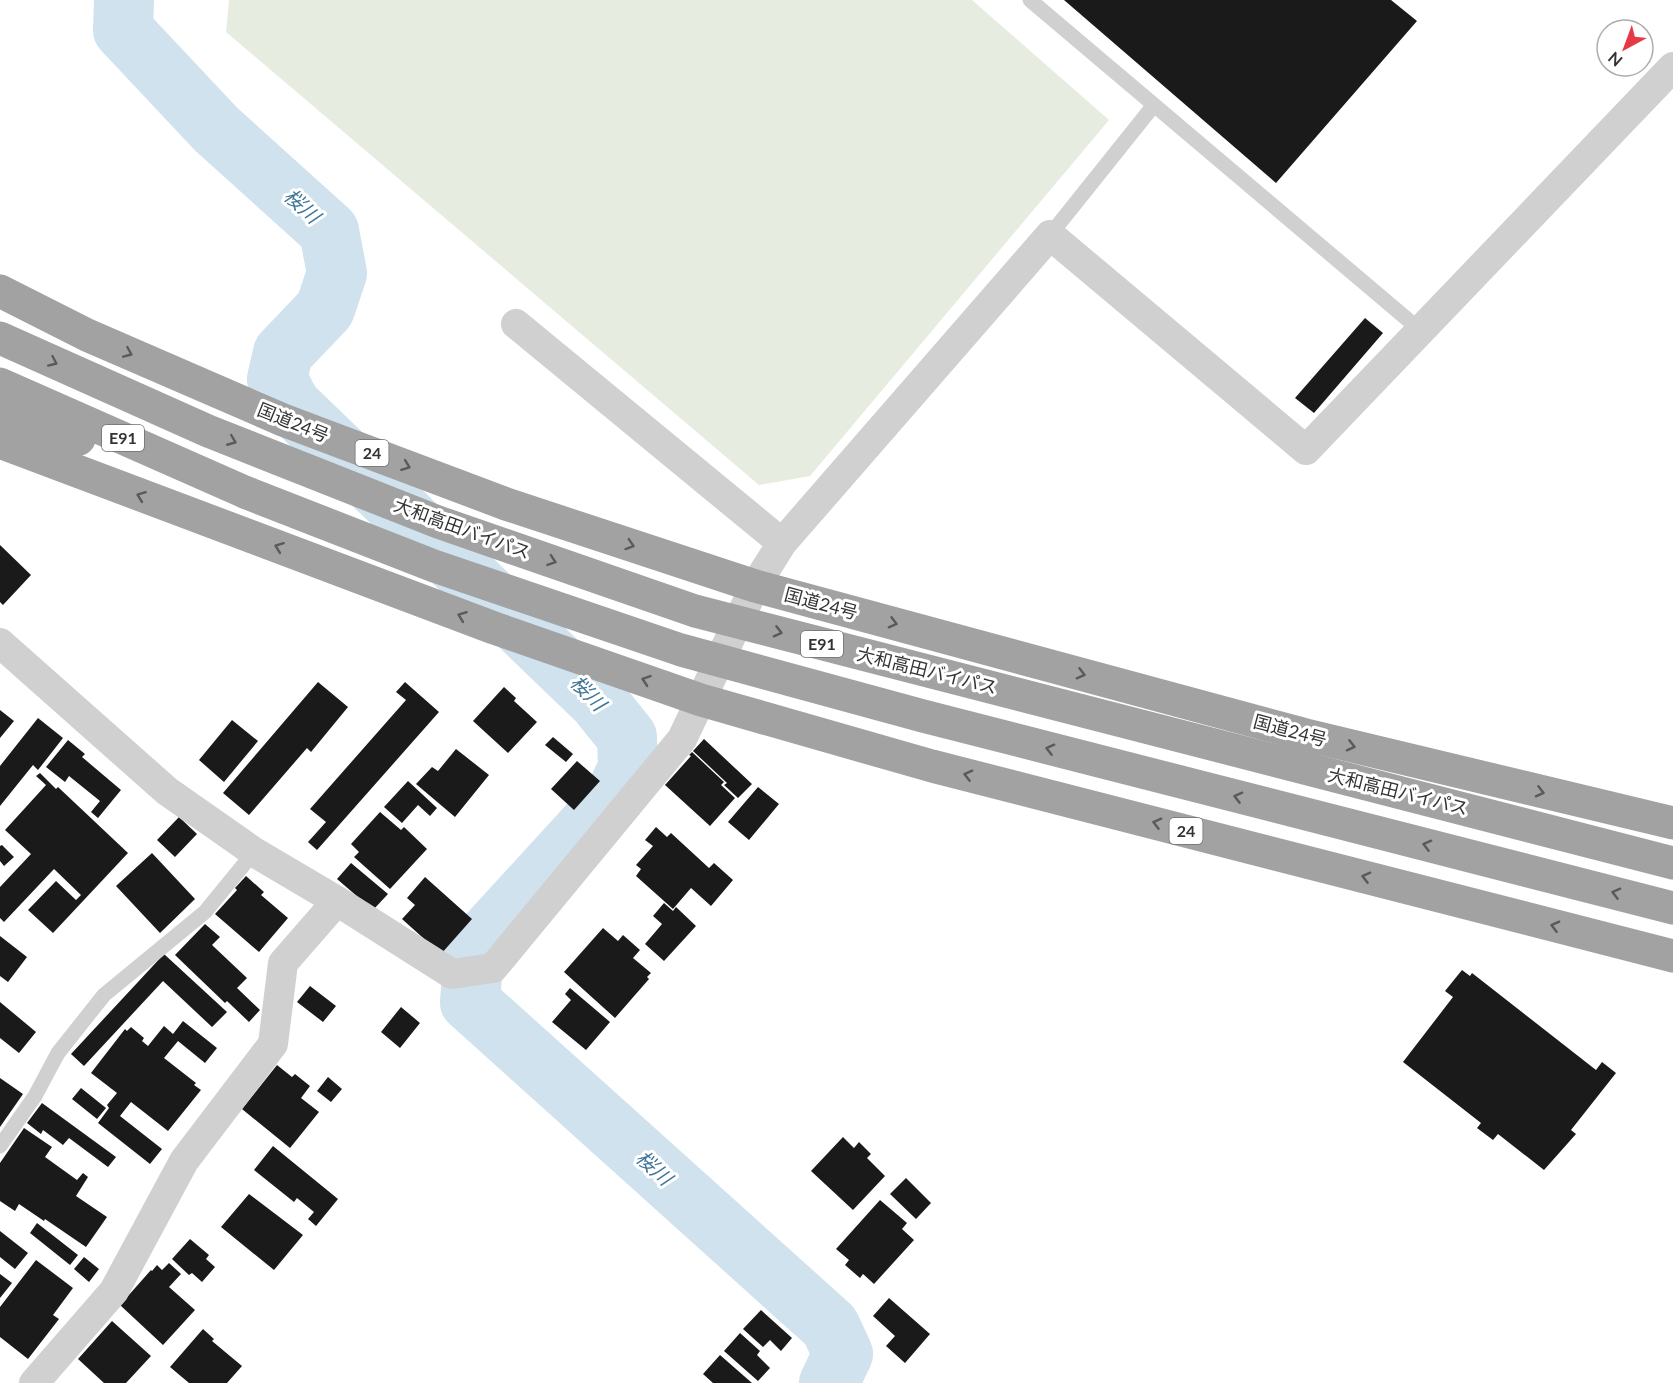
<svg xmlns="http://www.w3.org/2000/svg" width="1673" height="1383" font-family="Lato,'Noto Sans JP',sans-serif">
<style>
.green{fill:#e6ecdf}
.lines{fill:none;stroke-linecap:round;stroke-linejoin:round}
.river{stroke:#cfe2ee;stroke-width:60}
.building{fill:#1a1a1a}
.service{stroke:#d0d0d0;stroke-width:15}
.minor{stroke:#d0d0d0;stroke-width:30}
.trunk{stroke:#a2a2a2;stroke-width:33}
.trunk-bridge{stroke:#a2a2a2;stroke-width:33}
.oneway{stroke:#5a5a5a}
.labels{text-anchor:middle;stroke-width:6;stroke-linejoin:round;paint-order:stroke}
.shield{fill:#fff;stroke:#707070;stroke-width:1.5}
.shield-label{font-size:16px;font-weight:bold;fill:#333}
.street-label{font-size:18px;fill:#333;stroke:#fff}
.water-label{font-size:20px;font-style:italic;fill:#3f7597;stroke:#fff}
</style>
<rect width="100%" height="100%" fill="#fff"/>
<path class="green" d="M 229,0 L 972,0 L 1109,120 L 810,476 L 759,485 L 226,32 Z"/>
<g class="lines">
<path class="river" d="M 124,0 L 123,30 L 216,129 L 329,231 L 337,273 L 325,309 L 283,353 L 277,379 L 291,405 L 598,701 L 627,737 L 628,768 L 615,796 L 474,950 L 470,1002 L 830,1326 L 843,1354 L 829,1383"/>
</g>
<path class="building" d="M 1064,0 L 1391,0 L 1417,21 L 1276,183 Z
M 1365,318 L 1383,333 L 1314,413 L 1295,398 Z
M 0,545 L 31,575 L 3,605 L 0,602 Z
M 318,682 L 348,707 L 311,752 L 307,748 L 249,815 L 223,793 Z
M 405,682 L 439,712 L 317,850 L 308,842 L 326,822 L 310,809 L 406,700 L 396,692 Z
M 504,687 L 516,698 L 514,701 L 537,722 L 508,753 L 473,721 Z
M 0,710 L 14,721 L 0,738 Z
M 38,718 L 63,738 L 38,770 L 33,765 L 0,806 L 0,766 Z
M 232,720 L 258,741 L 224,782 L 199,760 Z
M 553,737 L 573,754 L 566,762 L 545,745 Z
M 704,739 L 752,784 L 738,798 L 724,785 L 727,783 L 693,751 Z
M 68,740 L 85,754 L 82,757 L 121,790 L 98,818 L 91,812 L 100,801 L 69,776 L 65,782 L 46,767 Z
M 456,749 L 489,775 L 455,817 L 416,784 L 432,767 L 438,771 Z
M 692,752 L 724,782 L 721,785 L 735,798 L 710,826 L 665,785 L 691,756 L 689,755 Z
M 577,761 L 600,781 L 574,810 L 551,789 Z
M 40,773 L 56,789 L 58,787 L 128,853 L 53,933 L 28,910 L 56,881 L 76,900 L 81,895 L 54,869 L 4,922 L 0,918 L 0,887 L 31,854 L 5,830 L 46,785 L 36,776 Z
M 408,781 L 437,808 L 430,816 L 418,805 L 402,823 L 384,807 Z
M 758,787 L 779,804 L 749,840 L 728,822 Z
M 380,812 L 401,830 L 404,827 L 427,849 L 390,889 L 354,857 L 359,852 L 351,844 Z
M 179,817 L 197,834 L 175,857 L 157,840 Z
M 656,827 L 667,837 L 671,833 L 709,868 L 714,863 L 733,880 L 711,906 L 691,888 L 673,909 L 636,876 L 641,869 L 636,865 L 653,846 L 645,840 Z
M 2,845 L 14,857 L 4,866 L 0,861 L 0,846 Z
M 152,853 L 195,899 L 160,933 L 116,886 Z
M 351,863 L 388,894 L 373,910 L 337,879 Z
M 246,876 L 264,892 L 261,895 L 288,918 L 259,952 L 215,914 L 237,890 L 235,888 Z
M 425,877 L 472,919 L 441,954 L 402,919 L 415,905 L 407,898 Z
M 664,903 L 673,911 L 676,907 L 696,926 L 664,961 L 645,944 L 662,924 L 653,916 Z
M 205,924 L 220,937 L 212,945 L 247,978 L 237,988 L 260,1010 L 249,1022 L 227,1001 L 225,1003 L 175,955 Z
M 603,928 L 618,941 L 623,935 L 640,950 L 633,958 L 651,973 L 647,977 L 649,979 L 615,1018 L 564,972 Z
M 0,936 L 27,957 L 8,982 L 0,976 Z
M 164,954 L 227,1012 L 212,1027 L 163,981 L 84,1066 L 71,1054 Z
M 1462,970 L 1470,976 L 1472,973 L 1596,1070 L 1602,1062 L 1616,1073 L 1571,1130 L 1576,1134 L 1544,1170 L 1498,1134 L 1493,1140 L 1477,1128 L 1481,1123 L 1403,1062 L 1453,997 L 1445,991 Z
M 310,986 L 336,1006 L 323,1022 L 297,1002 Z
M 570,988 L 610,1022 L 586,1050 L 552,1022 L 571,1000 L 565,994 Z
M 0,1002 L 36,1032 L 19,1053 L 0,1038 Z
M 401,1007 L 420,1023 L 400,1048 L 381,1032 Z
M 183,1021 L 217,1048 L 205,1063 L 178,1041 L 164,1058 L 196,1083 L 194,1085 L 201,1090 L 168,1131 L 131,1102 L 120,1116 L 162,1149 L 150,1164 L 98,1123 L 109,1108 L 107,1105 L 117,1093 L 91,1073 L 125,1029 L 127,1031 L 131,1027 L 144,1038 L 142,1041 L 148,1046 L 164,1026 L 173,1034 Z
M 277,1065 L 292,1077 L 295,1074 L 310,1086 L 301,1098 L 319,1112 L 290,1148 L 242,1109 Z
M 328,1077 L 342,1089 L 331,1102 L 317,1091 Z
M 0,1078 L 23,1094 L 0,1127 Z
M 81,1088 L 106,1108 L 97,1119 L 72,1099 Z
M 42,1103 L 116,1157 L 108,1167 L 69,1138 L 63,1145 L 43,1130 L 41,1134 L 27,1123 Z
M 24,1128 L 52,1147 L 45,1157 L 77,1180 L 83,1173 L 88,1177 L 76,1196 L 107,1217 L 86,1247 L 45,1219 L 44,1221 L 19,1204 L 15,1211 L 0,1201 L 0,1163 Z
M 843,1137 L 854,1148 L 859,1142 L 871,1154 L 867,1158 L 885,1176 L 853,1210 L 811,1171 Z
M 273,1146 L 338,1199 L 316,1226 L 308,1219 L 314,1212 L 297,1198 L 294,1202 L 254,1170 Z
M 906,1178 L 931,1203 L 916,1219 L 890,1194 Z
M 249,1194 L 303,1235 L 274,1270 L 221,1227 Z
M 880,1200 L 907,1223 L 902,1229 L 914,1240 L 874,1284 L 863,1274 L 860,1278 L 845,1265 L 849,1260 L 836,1249 Z
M 37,1223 L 78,1255 L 70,1265 L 30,1233 Z
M 0,1231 L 28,1253 L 15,1269 L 0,1257 Z
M 190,1239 L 209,1255 L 206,1259 L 215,1267 L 202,1282 L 192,1273 L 189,1275 L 172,1259 Z
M 84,1257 L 99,1269 L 89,1282 L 74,1269 Z
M 36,1260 L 73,1288 L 53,1315 L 59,1319 L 28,1359 L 0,1337 L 0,1307 Z
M 169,1263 L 181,1274 L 169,1287 L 195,1310 L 163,1345 L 120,1305 L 151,1270 L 152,1271 L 157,1265 L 162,1270 Z
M 0,1274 L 12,1283 L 0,1298 Z
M 889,1298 L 930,1334 L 905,1363 L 886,1346 L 895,1336 L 873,1316 Z
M 761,1310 L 792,1338 L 781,1351 L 770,1340 L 763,1347 L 743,1329 Z
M 112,1321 L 151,1356 L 126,1383 L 104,1383 L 78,1359 Z
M 203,1329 L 214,1339 L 212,1341 L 242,1366 L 227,1383 L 189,1383 L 170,1367 Z
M 740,1333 L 760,1351 L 757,1355 L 770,1368 L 758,1381 L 724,1351 Z
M 720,1355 L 752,1383 L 713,1383 L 703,1374 Z"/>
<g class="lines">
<path class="service" d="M 1030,0 L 1420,330
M 1050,235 L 1154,105
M 0,1146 L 35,1096 L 58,1053 L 104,995 L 205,912 L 254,852"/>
<path class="minor" d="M 782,543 L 1050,235 L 1306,450 L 1673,67
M 0,643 L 167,791 L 254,852 L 337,901 L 452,974 L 493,968 L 682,739 L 755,586 L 782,543 L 516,324
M 34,1383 L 114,1291 L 184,1161 L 273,1044 L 283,963 L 337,901"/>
<path class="trunk" d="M 0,291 L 87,335 L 283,420 L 506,504 L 755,586 L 1306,735 L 1673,823
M 0,384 L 247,493
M 0,414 L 79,439
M 0,442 L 494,628 L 701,700 L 932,766 L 1673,956"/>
<path class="trunk-bridge" d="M 0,338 L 208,431 L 438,522 L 695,611 L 1673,863
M 247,493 L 434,566 L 681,650 L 923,716 L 1673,908"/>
</g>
<defs><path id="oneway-chevron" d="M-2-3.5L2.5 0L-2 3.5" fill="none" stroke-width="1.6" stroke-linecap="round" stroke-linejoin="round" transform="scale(1.5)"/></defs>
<g class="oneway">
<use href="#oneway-chevron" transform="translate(128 353) rotate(23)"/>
<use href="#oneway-chevron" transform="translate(53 362) rotate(24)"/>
<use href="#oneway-chevron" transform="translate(232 441) rotate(22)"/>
<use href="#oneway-chevron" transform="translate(406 466) rotate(21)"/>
<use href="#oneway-chevron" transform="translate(141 496) rotate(-159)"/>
<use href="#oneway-chevron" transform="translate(630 545) rotate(18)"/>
<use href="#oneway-chevron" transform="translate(279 547) rotate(-159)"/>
<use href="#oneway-chevron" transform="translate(552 561) rotate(19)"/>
<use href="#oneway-chevron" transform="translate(462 616) rotate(-159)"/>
<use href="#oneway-chevron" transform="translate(893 623) rotate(15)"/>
<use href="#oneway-chevron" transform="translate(778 632) rotate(14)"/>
<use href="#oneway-chevron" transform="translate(1081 674) rotate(15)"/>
<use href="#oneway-chevron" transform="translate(646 680) rotate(-161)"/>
<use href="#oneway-chevron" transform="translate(1351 746) rotate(14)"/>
<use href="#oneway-chevron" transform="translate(1050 749) rotate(-166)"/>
<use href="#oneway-chevron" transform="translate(968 775) rotate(-166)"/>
<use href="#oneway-chevron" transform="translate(1540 792) rotate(14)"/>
<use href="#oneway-chevron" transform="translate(1238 797) rotate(-166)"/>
<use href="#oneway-chevron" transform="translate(1157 823) rotate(-165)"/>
<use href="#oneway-chevron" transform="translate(1427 845) rotate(-166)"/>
<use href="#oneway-chevron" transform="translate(1366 877) rotate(-166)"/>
<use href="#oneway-chevron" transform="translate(1616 893) rotate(-166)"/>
<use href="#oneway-chevron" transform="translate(1555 926) rotate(-166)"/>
</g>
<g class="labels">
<g class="shield">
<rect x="102" y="425" width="42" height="26" rx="4.5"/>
<rect x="355.5" y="440" width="33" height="26" rx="4.5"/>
<rect x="801" y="631" width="42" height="26" rx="4.5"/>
<rect x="1169.5" y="818" width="33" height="26" rx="4.5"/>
</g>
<g class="shield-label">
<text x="123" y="444">E91</text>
<text x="372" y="459">24</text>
<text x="822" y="650">E91</text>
<text x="1186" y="837">24</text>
</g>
<g class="street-label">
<text transform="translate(293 423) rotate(22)" y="6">国道24号</text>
<text transform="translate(462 529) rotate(20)" y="6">大和高田バイパス</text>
<text transform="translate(821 604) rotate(15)" y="6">国道24号</text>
<text transform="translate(927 671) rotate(14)" y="6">大和高田バイパス</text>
<text transform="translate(1290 731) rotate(15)" y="6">国道24号</text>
<text transform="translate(1398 792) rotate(14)" y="6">大和高田バイパス</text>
</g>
<g class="water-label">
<text transform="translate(302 206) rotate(42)" y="7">桜川</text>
<text transform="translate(588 693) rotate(46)" y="7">桜川</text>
<text transform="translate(654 1168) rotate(42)" y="7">桜川</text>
</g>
</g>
<g transform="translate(1625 48) rotate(221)"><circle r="28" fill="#ffffff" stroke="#adadad" stroke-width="1.5"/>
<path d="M0-4.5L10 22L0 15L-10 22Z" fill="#e63946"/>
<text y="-9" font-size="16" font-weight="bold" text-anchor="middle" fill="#333333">N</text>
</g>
</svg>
